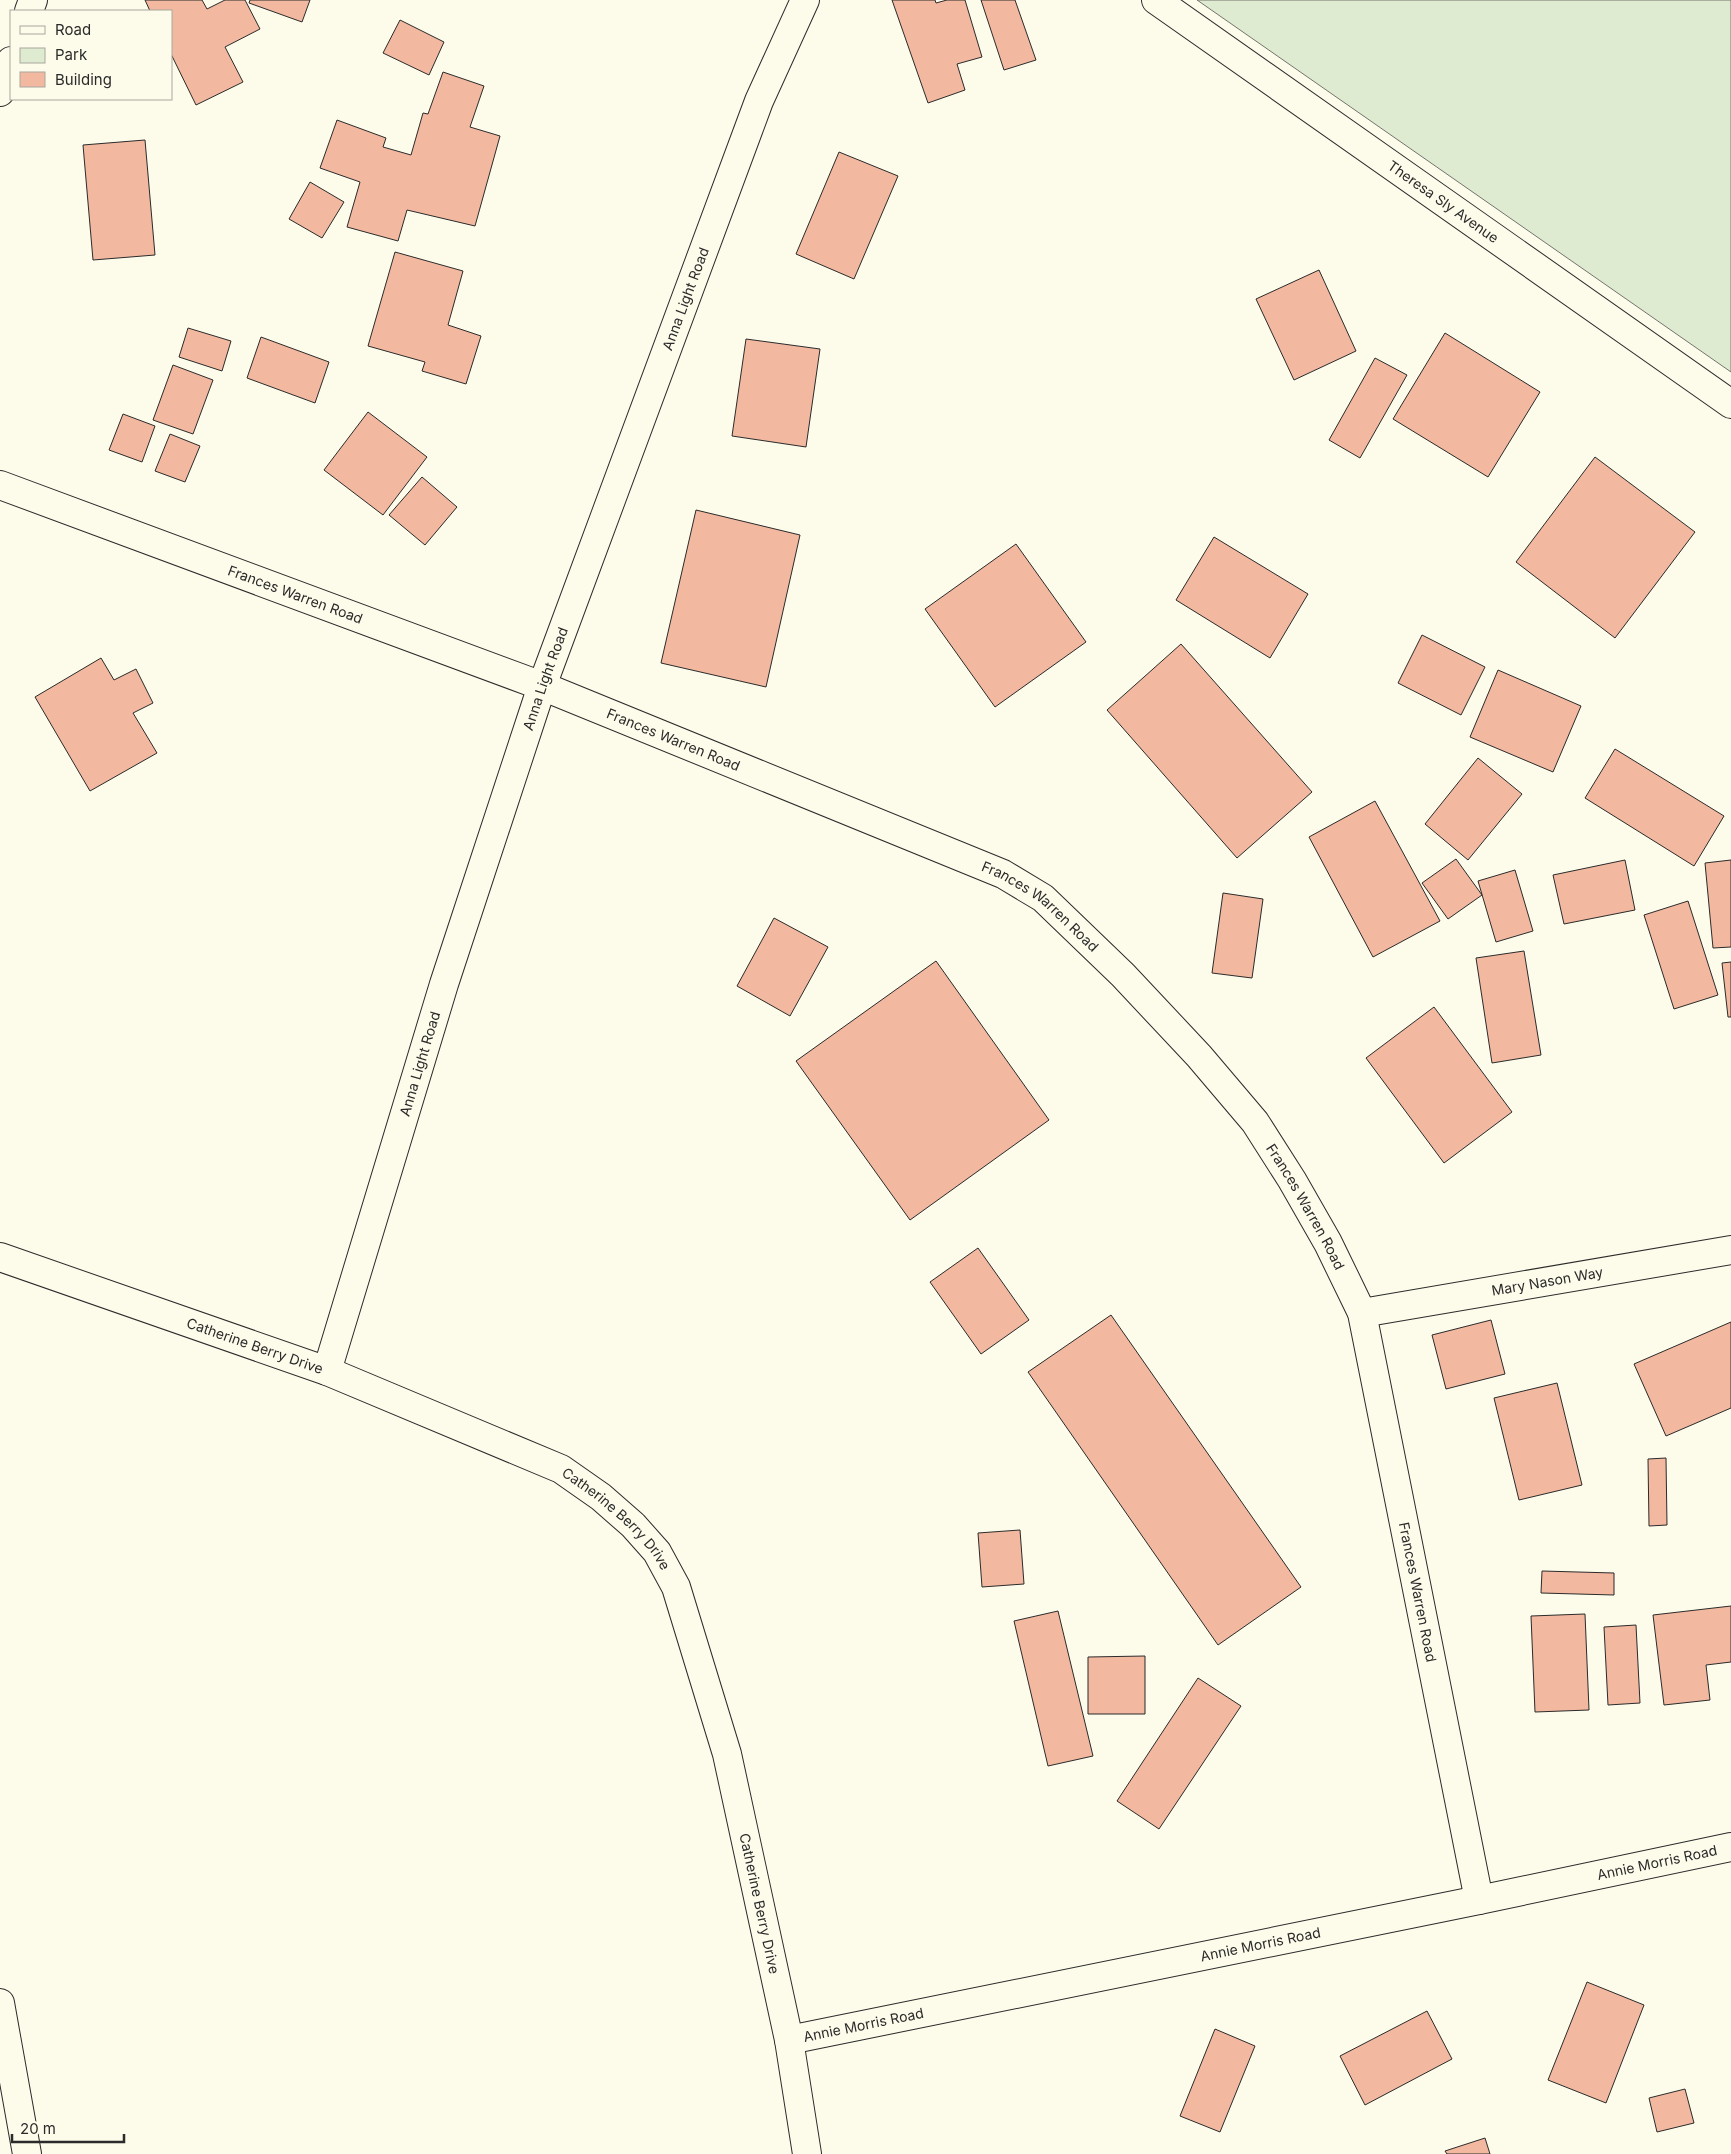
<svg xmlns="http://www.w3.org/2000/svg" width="1731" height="2154" font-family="Inter,sans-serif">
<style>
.green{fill:#deebd1;stroke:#74746e}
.building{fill:#f2b8a0;stroke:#2b2b2b}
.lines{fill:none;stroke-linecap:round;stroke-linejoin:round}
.minor-casing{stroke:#2b2b2b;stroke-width:30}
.minor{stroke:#fdfbea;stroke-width:28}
.labels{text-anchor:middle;stroke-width:4;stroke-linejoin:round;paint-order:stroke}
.street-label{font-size:14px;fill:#2b2b2b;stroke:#fdfbea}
</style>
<rect width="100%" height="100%" fill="#fdfbea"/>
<path class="green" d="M 1197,0 L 1731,0 L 1731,372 Z"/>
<path class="building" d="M 145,0 L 202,0 L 207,9 L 225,0 L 245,0 L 260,29 L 225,47 L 243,82 L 196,105 L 171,54 L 171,11 L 150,11 Z
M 250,0 L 310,0 L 302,22 L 249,3 Z
M 892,0 L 935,0 L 936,3 L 947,0 L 965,0 L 982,57 L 957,64 L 965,90 L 928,103 Z
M 981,0 L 1015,0 L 1036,60 L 1004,70 Z
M 400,20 L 444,42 L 429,75 L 383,53 Z
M 443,72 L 484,86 L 470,127 L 500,136 L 475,226 L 407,210 L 398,241 L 347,227 L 360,182 L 320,168 L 337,120 L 386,138 L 383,147 L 411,155 L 423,113 L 428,114 Z
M 145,140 L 155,255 L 93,260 L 83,145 Z
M 839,152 L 898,176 L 854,279 L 796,254 Z
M 310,182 L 344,202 L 322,238 L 289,219 Z
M 395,252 L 463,271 L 448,325 L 481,336 L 466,384 L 422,371 L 425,362 L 368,346 Z
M 1319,270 L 1356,351 L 1294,380 L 1256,299 Z
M 188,328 L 231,341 L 222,371 L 179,357 Z
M 1445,333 L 1540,392 L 1488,477 L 1393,419 Z
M 261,337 L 329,362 L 315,403 L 247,378 Z
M 746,339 L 820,349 L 806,447 L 732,436 Z
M 1375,358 L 1407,375 L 1360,458 L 1329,440 Z
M 173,365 L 213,380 L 193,434 L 153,420 Z
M 368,412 L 427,457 L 383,515 L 324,470 Z
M 123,414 L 155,426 L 142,462 L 109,450 Z
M 170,434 L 200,446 L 185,482 L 155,471 Z
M 1595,457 L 1695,532 L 1615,638 L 1516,562 Z
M 422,477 L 457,507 L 425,545 L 389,515 Z
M 696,510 L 800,535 L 766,687 L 661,663 Z
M 1214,537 L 1308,594 L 1270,658 L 1176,600 Z
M 1016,544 L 1086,642 L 995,707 L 925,609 Z
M 1422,635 L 1485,667 L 1461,715 L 1398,683 Z
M 1181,644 L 1312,792 L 1237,858 L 1107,710 Z
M 101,658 L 114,680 L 136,669 L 153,703 L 133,713 L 157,753 L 90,791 L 35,697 Z
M 1498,670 L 1581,706 L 1553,772 L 1470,737 Z
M 1615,749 L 1724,816 L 1694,866 L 1585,798 Z
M 1478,758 L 1522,794 L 1468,860 L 1425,824 Z
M 1375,801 L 1440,921 L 1373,957 L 1309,837 Z
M 1456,859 L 1482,895 L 1448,919 L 1422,883 Z
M 1625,860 L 1635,910 L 1564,924 L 1553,875 Z
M 1731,860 L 1731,947 L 1713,948 L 1705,863 Z
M 1515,870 L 1533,931 L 1496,942 L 1478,881 Z
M 1223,893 L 1263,899 L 1252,978 L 1212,973 Z
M 1688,901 L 1718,995 L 1674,1009 L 1644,915 Z
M 774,918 L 828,947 L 790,1016 L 737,986 Z
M 1524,951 L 1541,1055 L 1492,1063 L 1476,958 Z
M 936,961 L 1049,1120 L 910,1220 L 796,1061 Z
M 1731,962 L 1731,1017 L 1728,1017 L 1722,963 Z
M 1434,1007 L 1512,1112 L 1444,1163 L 1366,1058 Z
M 978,1248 L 1029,1320 L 981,1354 L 930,1282 Z
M 1111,1315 L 1301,1587 L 1218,1645 L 1028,1372 Z
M 1491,1320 L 1505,1374 L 1446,1389 L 1432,1335 Z
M 1731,1322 L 1731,1408 L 1666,1436 L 1634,1364 Z
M 1557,1383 L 1582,1485 L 1519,1500 L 1494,1398 Z
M 1666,1458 L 1667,1525 L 1649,1526 L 1648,1459 Z
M 1020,1530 L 1024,1584 L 982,1587 L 978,1533 Z
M 1542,1571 L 1614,1573 L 1614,1595 L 1541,1593 Z
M 1731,1606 L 1731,1662 L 1706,1665 L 1710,1700 L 1664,1705 L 1653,1615 Z
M 1058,1611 L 1093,1756 L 1048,1766 L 1014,1621 Z
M 1585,1614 L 1589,1710 L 1535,1712 L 1531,1616 Z
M 1636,1625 L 1640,1703 L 1608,1705 L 1604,1627 Z
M 1145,1656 L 1145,1714 L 1088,1714 L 1088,1657 Z
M 1198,1678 L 1241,1706 L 1159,1829 L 1117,1801 Z
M 1587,1982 L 1644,2005 L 1606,2103 L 1548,2080 Z
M 1427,2011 L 1452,2059 L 1365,2105 L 1340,2056 Z
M 1215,2029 L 1255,2046 L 1220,2132 L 1180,2116 Z
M 1685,2089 L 1694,2123 L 1657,2132 L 1649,2098 Z
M 1485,2138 L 1490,2154 L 1447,2154 L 1445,2151 Z"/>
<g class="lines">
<defs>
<g id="minor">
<path id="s1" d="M 1156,0 L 1731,404"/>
<path d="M 29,11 L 33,0"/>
<path d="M 0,92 L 11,61"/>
<path id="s2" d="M 0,485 L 542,686 L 1003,874 L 1043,898 L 1123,975 L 1199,1056 L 1255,1122 L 1292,1180 L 1328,1243 L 1362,1313 L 1479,1900"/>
<path id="s3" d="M 0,1257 L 327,1371 L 561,1469 L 601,1497 L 633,1525 L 657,1552 L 676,1587 L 727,1754 L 789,2040 L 807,2154"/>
<path id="s4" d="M 1362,1313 L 1731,1250"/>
<path id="s5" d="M 327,1371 L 444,984 L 542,686 L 759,101 L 805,0"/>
<path d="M 0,2003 L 27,2154"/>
<path id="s6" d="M 789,2040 L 1479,1900 L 1731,1847"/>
</g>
</defs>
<use href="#minor" class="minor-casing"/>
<use href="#minor" class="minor"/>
</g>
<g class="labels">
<g class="street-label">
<text dy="5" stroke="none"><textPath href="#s1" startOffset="351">Theresa Sly Avenue</textPath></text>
<text dy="5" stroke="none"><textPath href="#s5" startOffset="1131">Anna Light Road</textPath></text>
<text dy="5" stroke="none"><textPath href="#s2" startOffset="315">Frances Warren Road</textPath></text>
<text dy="5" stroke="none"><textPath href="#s5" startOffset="726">Anna Light Road</textPath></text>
<text dy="5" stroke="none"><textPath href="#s2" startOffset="720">Frances Warren Road</textPath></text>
<text dy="5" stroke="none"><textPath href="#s2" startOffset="1125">Frances Warren Road</textPath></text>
<text dy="5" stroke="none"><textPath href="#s5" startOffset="321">Anna Light Road</textPath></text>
<text dy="5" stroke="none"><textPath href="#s2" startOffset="1530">Frances Warren Road</textPath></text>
<text dy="5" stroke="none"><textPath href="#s4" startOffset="188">Mary Nason Way</textPath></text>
<text dy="5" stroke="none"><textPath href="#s3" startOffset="270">Catherine Berry Drive</textPath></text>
<text dy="5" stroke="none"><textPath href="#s3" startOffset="675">Catherine Berry Drive</textPath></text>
<text dy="5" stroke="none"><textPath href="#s2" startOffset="1935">Frances Warren Road</textPath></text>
<text dy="5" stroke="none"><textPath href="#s6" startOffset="886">Annie Morris Road</textPath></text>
<text dy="5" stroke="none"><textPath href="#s3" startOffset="1095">Catherine Berry Drive</textPath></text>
<text dy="5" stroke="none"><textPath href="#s6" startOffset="481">Annie Morris Road</textPath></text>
<text dy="5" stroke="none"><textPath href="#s6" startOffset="76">Annie Morris Road</textPath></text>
</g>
</g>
<rect x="10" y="10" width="162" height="90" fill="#fdfbea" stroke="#a9a89e"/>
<rect x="20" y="26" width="25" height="8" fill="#fdfbea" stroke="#a9a89e"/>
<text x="55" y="35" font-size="15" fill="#2b2b2b">Road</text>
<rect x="20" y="48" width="25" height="15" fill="#deebd1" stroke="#a9a89e"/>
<text x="55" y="60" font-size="15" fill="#2b2b2b">Park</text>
<rect x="20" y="72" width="25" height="15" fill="#f2b8a0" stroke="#a9a89e"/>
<text x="55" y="85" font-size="15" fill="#2b2b2b">Building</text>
<path d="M12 2134v8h112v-8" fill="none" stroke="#2b2b2b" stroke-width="2.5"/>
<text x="20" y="2134" font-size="15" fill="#2b2b2b" stroke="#fdfbea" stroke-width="4" paint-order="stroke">20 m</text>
</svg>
